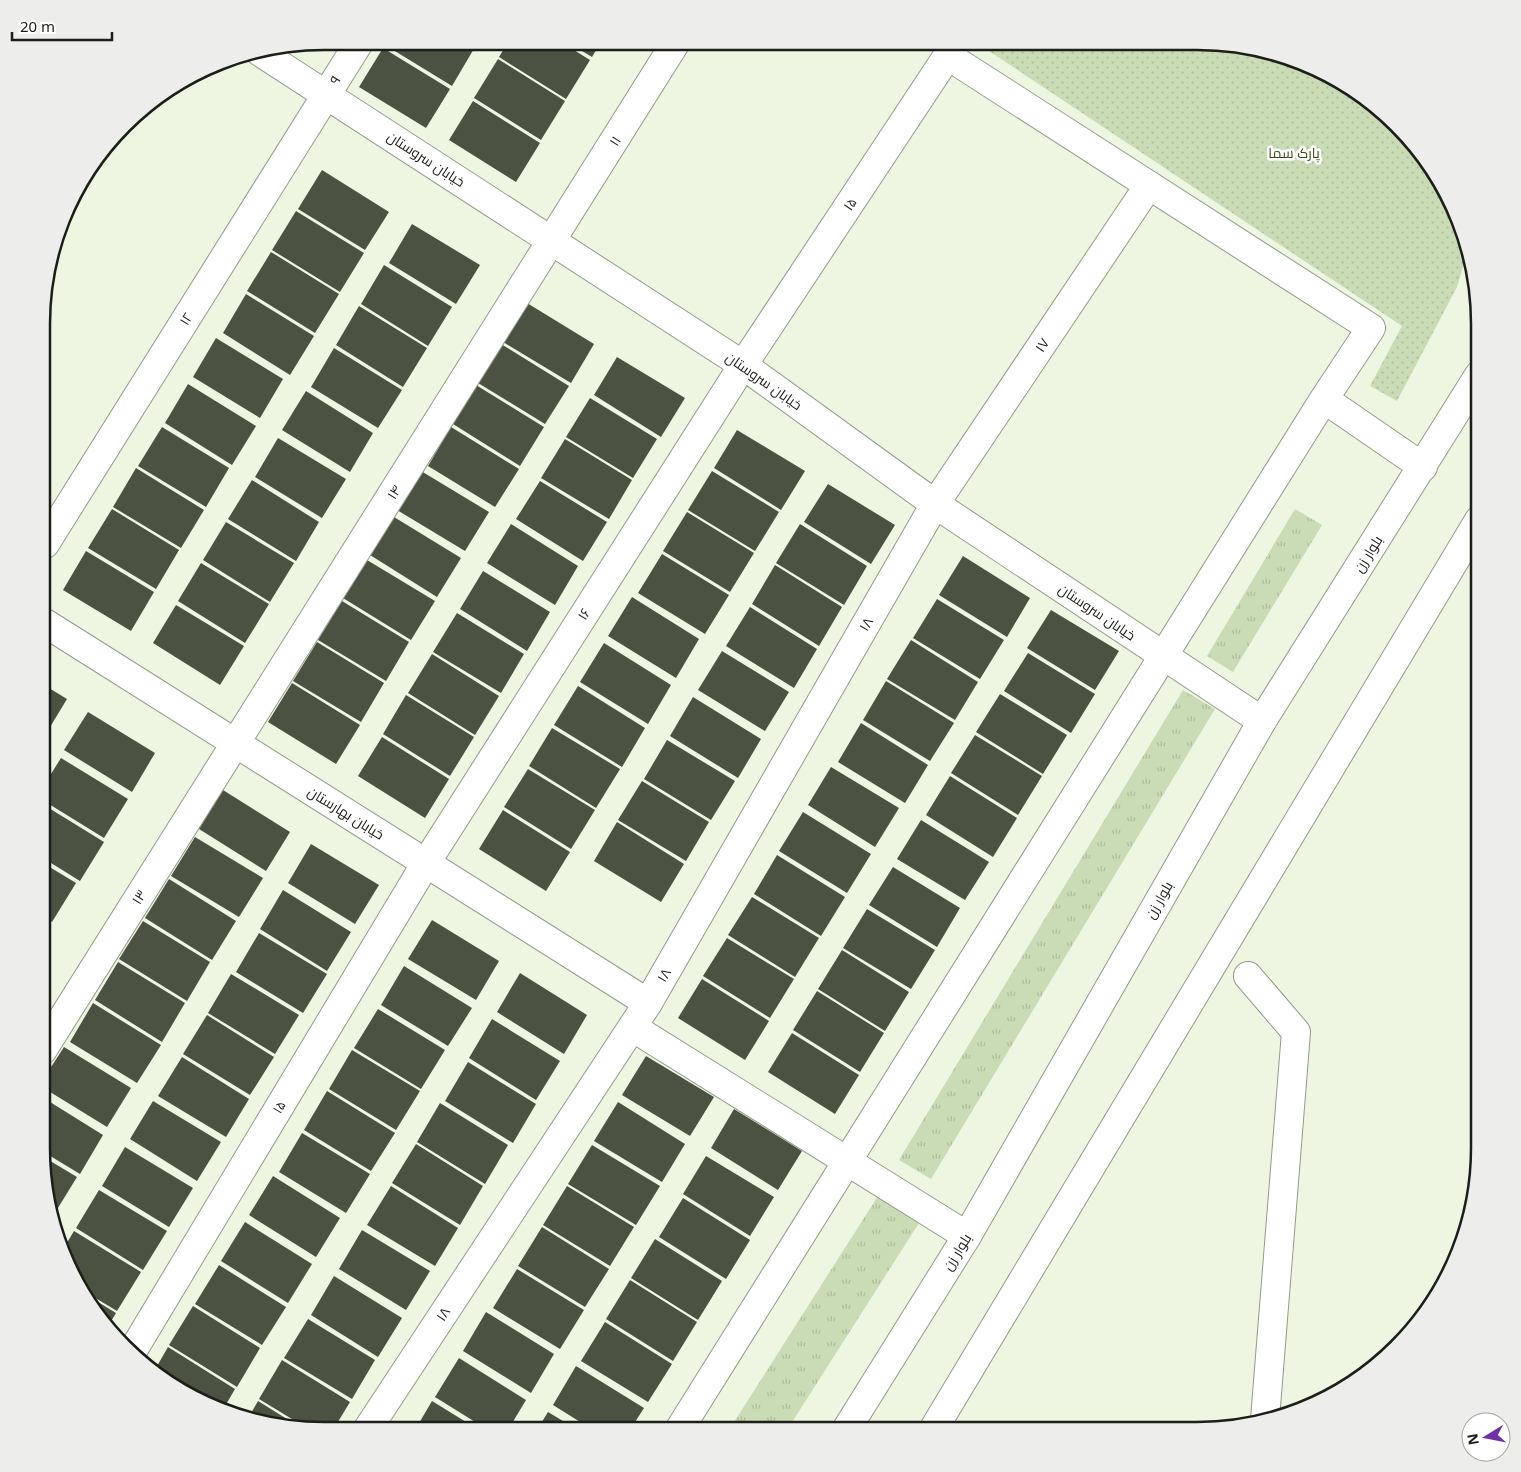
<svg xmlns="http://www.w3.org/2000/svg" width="1521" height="1472" font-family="'Noto Sans',Cairo,sans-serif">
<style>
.grass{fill:url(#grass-tufts)}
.park{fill:url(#park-dots)}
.building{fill:#4a5241}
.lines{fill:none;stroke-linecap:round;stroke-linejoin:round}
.minor-casing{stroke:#939c88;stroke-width:30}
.tertiary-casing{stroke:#939c88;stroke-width:30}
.secondary-casing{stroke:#939c88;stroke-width:30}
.minor{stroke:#fff;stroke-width:28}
.tertiary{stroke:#fff;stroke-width:28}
.secondary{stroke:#fff;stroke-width:28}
.labels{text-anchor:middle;stroke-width:5;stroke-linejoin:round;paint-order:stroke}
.street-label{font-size:14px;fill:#1b1f17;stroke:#fff}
.park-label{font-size:14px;fill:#374e11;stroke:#fff}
.rim{fill:none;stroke:#1b1f17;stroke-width:2.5}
</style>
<defs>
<pattern id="grass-tufts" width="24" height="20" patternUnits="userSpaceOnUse" patternTransform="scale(1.25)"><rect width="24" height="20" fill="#cadcb6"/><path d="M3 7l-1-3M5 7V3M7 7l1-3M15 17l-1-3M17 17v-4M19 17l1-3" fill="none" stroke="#adbc9c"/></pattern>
<pattern id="park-dots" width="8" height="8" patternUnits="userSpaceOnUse" patternTransform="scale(1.25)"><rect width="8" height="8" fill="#cadcb6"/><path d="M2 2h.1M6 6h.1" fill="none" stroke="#adbc9c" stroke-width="1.8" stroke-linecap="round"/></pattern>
</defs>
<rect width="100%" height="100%" fill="#ecf6e1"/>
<path class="grass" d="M 1295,509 L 1322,525 L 1233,672 L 1207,656 Z
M 1183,690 L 1215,709 L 931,1179 L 899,1160 Z
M 878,1196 L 919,1223 L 787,1430 L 729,1430 Z"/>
<path class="park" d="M 977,43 L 1233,44 L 1338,79 L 1421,152 L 1457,220 L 1464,263 L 1457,287 L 1397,401 L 1370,386 L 1402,326 Z"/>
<path class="building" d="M 386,41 L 466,42 L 475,47 L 452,86 L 385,45 Z
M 508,42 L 561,42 L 590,60 L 566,99 L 499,57 Z
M 567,42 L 601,42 L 592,57 Z
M 300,45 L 295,53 L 286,48 Z
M 383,48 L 450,89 L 426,128 L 359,87 Z
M 498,59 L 565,101 L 541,140 L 474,98 Z
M 473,101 L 540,143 L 516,182 L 449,140 Z
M 322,170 L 389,212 L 365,250 L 298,209 Z
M 296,211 L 364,253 L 340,292 L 272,250 Z
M 412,224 L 480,265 L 456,304 L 389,263 Z
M 271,252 L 339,294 L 315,333 L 247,291 Z
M 384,265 L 452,307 L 428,346 L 361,304 Z
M 246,294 L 314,336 L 290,375 L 223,333 Z
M 527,303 L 594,344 L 571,383 L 503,342 Z
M 359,306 L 427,348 L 403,387 L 336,345 Z
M 216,338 L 283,379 L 260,418 L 193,377 Z
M 501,344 L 569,386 L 545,424 L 478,383 Z
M 334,348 L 402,390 L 378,428 L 311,387 Z
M 617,357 L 685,398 L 661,437 L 594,395 Z
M 188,384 L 256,426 L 232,465 L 165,423 Z
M 476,385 L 544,427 L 520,466 L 453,424 Z
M 306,391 L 373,433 L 350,472 L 282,430 Z
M 590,398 L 657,439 L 633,478 L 566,437 Z
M 162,427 L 229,468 L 206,507 L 138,466 Z
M 451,427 L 519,469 L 495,507 L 428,466 Z
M 737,430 L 805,471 L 781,510 L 714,468 Z
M 278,438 L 346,479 L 322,518 L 255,477 Z
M 565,439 L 632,480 L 609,519 L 541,478 Z
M 136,468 L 204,510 L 181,548 L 113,507 Z
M 421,471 L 489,512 L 465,551 L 397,510 Z
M 712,471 L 779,512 L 755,551 L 688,510 Z
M 252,480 L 319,522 L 296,561 L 228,519 Z
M 540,481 L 607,522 L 583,561 L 516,519 Z
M 828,484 L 895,525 L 871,564 L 804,522 Z
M 112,509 L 179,550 L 156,589 L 88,548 Z
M 687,512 L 754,553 L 730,592 L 663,551 Z
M 394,517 L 461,558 L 437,597 L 370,555 Z
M 226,522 L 294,563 L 270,602 L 203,560 Z
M 511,524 L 578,566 L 555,605 L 487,563 Z
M 800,524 L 867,566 L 844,605 L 776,563 Z
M 86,551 L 154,592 L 131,631 L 63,590 Z
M 662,554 L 729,595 L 705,634 L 638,593 Z
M 963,556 L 1030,598 L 1007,637 L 939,595 Z
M 367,560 L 435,601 L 411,640 L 343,598 Z
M 201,563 L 269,604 L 245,643 L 178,601 Z
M 775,565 L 842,607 L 819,646 L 752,604 Z
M 483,571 L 550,612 L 527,651 L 460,609 Z
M 632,597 L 699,639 L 676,678 L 608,636 Z
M 937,599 L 1004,640 L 980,679 L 913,638 Z
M 342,601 L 409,642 L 386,681 L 318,640 Z
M 176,605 L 244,646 L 220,685 L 153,643 Z
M 750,607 L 817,649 L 794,688 L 726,646 Z
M 1051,610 L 1119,651 L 1095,690 L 1027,648 Z
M 457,613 L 524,654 L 501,693 L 433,652 Z
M 911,640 L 978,682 L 955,720 L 887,679 Z
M 317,642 L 384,683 L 361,722 L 293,681 Z
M 604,643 L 671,685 L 648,724 L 580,682 Z
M 722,651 L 789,692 L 765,731 L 698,690 Z
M 1028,653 L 1095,694 L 1071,733 L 1004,691 Z
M 432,654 L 499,696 L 475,735 L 408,693 Z
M 886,681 L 954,723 L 930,761 L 863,720 Z
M 292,683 L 360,725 L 336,764 L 268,722 Z
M 44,685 L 67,699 L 44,737 Z
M 578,686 L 645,728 L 622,767 L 554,725 Z
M 1000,694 L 1067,735 L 1043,774 L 976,732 Z
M 406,695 L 474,737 L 450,776 L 383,734 Z
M 693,697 L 761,739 L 738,778 L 670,736 Z
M 88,712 L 155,753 L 132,792 L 64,750 Z
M 861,723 L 928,765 L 905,803 L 838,762 Z
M 552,728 L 620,769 L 596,808 L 529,766 Z
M 975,735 L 1042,776 L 1018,815 L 951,773 Z
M 382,737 L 449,779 L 425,818 L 358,776 Z
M 667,740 L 735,781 L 711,820 L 644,779 Z
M 61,758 L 128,799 L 104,838 L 44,801 L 44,785 Z
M 831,767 L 899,808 L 875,847 L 808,805 Z
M 528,769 L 595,810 L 571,849 L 504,807 Z
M 950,776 L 1017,818 L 993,857 L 926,815 Z
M 642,781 L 709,822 L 686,861 L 618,820 Z
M 223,790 L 290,832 L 266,871 L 199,829 Z
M 44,805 L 104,842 L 80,881 L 43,858 Z
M 503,810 L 570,852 L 546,891 L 479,849 Z
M 803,812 L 871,854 L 847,893 L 779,851 Z
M 921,820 L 989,862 L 965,900 L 897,859 Z
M 617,822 L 684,864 L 661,902 L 594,861 Z
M 195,837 L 263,878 L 239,917 L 171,876 Z
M 311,844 L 379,885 L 355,924 L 288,883 Z
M 777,855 L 845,897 L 821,936 L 754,894 Z
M 43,863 L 76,883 L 52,922 L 43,916 Z
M 893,867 L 960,908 L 937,947 L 869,905 Z
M 169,879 L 236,921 L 212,960 L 145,918 Z
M 283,890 L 351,932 L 327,971 L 260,929 Z
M 752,897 L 819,938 L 795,977 L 728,935 Z
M 867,909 L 935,950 L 911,989 L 843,948 Z
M 43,919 L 51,924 L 43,937 Z
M 432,920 L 499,961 L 476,1000 L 408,959 Z
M 143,921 L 210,962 L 187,1001 L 119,959 Z
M 259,933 L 327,974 L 303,1013 L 236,972 Z
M 727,938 L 794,979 L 770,1018 L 703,976 Z
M 842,950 L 909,992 L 885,1031 L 818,989 Z
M 118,962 L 185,1003 L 162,1042 L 95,1000 Z
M 404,966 L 472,1008 L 448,1046 L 381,1005 Z
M 520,973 L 587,1015 L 564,1054 L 497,1012 Z
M 231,974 L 299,1015 L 275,1054 L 208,1013 Z
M 702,979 L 769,1021 L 745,1060 L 678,1018 Z
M 817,991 L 884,1033 L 860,1072 L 793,1030 Z
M 93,1003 L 161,1045 L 137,1083 L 70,1042 Z
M 378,1009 L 445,1050 L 421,1089 L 354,1048 Z
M 207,1015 L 274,1057 L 250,1095 L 183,1054 Z
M 492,1019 L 560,1061 L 536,1100 L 469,1058 Z
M 792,1033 L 859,1075 L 835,1114 L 768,1072 Z
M 64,1047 L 131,1088 L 107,1127 L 42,1087 L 42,1081 Z
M 352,1050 L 420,1091 L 396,1130 L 329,1089 Z
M 646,1056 L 714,1097 L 690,1136 L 622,1095 Z
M 182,1057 L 249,1099 L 226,1137 L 158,1096 Z
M 468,1062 L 536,1104 L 513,1143 L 445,1101 Z
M 327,1091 L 395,1133 L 371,1171 L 304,1130 Z
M 42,1097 L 103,1135 L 80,1174 L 42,1151 Z
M 153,1101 L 221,1142 L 197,1181 L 130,1139 Z
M 618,1102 L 685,1144 L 662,1182 L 594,1141 Z
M 440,1103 L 508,1145 L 485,1184 L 417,1142 Z
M 734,1109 L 802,1151 L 778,1190 L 711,1148 Z
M 302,1133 L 370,1174 L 346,1213 L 279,1172 Z
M 416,1144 L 483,1186 L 460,1225 L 392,1183 Z
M 592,1145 L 660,1186 L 636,1225 L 568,1184 Z
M 125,1147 L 193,1188 L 169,1227 L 102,1186 Z
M 42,1156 L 77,1177 L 53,1216 L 42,1166 Z
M 706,1156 L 774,1197 L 750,1236 L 683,1194 Z
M 273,1176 L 340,1218 L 316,1257 L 249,1215 Z
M 391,1186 L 458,1228 L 435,1266 L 367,1225 Z
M 567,1186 L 634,1227 L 610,1266 L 543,1225 Z
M 99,1190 L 167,1231 L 143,1270 L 76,1228 Z
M 683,1198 L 750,1240 L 726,1279 L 659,1237 Z
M 245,1222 L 312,1264 L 288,1303 L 221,1261 Z
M 542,1227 L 609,1269 L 585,1307 L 518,1266 Z
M 362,1230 L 430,1271 L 406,1310 L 339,1269 Z
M 74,1231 L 141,1272 L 117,1311 L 82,1290 L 63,1256 L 62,1251 Z
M 655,1239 L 722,1281 L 698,1320 L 631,1278 Z
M 219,1265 L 286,1307 L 262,1345 L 195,1304 Z
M 517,1269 L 584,1310 L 560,1349 L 493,1308 Z
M 334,1276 L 402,1318 L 378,1357 L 311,1315 Z
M 630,1280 L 697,1322 L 673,1361 L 606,1319 Z
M 85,1294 L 116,1313 L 107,1328 L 100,1320 Z
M 193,1306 L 260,1348 L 237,1387 L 169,1345 Z
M 486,1312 L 554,1354 L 531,1393 L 463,1351 Z
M 308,1319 L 375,1360 L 352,1399 L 284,1358 Z
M 605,1322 L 672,1364 L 648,1402 L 581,1361 Z
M 168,1347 L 235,1389 L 224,1408 L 199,1401 L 153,1373 Z
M 459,1358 L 526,1400 L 508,1430 L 488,1430 L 435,1397 Z
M 282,1360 L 350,1402 L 333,1430 L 310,1430 L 259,1399 Z
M 576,1366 L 644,1408 L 630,1430 L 593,1430 L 553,1405 Z
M 258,1401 L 303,1429 L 302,1429 L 250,1415 Z
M 432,1401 L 479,1430 L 415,1430 Z
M 548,1412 L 578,1430 L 537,1430 Z"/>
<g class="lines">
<defs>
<path id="minor" d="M 1324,399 L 1423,467
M 45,544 L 360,41
M 1248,976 L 1296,1032 L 1265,1419
M 632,1027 L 967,1236
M 42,1051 L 676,42
M 132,1352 L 426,863 L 743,365 L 956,43
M 367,1430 L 648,1003 L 935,504 L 1149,185
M 679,1430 L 1324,399 L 1371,328 L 948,56"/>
<path id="tertiary" d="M 260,52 L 743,365 L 935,504 L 1262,721
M 45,623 L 648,1003"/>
<path id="secondary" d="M 846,1430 L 967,1236 L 1262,721 L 1479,375
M 933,1430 L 1479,520"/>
</defs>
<use href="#minor" class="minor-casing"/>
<use href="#tertiary" class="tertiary-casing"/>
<use href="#secondary" class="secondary-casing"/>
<use href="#minor" class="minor"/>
<use href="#tertiary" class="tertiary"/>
<use href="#secondary" class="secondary"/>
</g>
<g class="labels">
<g class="street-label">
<text transform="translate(335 80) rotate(-57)" y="5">۹</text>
<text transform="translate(615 141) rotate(-58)" y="5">۱۱</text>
<text transform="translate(426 159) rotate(33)" y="5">خیابان سروستان</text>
<text transform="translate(850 204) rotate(-56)" y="5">۱۵</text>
<text transform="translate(186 319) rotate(-58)" y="5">۱۲</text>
<text transform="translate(1042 345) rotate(-56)" y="5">۱۷</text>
<text transform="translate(764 381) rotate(35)" y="5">خیابان سروستان</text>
<text transform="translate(394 492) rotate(-58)" y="5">۱۴</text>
<text transform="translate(1368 554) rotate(-58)" y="5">بلوار زن</text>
<text transform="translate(1097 612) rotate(34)" y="5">خیابان سروستان</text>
<text transform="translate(584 614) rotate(-58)" y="5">۱۶</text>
<text transform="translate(866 624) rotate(-60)" y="5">۱۸</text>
<text transform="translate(346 813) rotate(32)" y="5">خیابان بهارستان</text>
<text transform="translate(139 897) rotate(-58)" y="5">۱۳</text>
<text transform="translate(1159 900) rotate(-60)" y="5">بلوار زن</text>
<text transform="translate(664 975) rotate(-60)" y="5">۱۸</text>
<text transform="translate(279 1107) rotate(-59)" y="5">۱۵</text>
<text transform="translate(957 1252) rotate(-58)" y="5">بلوار زن</text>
<text transform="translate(443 1314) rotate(-57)" y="5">۱۸</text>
</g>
<g class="park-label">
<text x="1294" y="158">پارک سما</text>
</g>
</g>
<path d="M0 0H1521V1472H0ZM324 50H1197A274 274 0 0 1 1471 324V1148A274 274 0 0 1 1197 1422H324A274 274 0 0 1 50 1148V324A274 274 0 0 1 324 50Z" fill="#ededec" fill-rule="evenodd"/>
<path class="rim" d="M324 50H1197A274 274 0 0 1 1471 324V1148A274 274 0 0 1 1197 1422H324A274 274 0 0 1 50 1148V324A274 274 0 0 1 324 50Z"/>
<g transform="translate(1486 1437) rotate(260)"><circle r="24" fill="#ffffff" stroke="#a4a5a2"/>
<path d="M0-4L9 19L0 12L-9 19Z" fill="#6e31a7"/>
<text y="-8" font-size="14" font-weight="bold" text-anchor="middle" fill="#1b1f17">N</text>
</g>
<path d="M12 32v8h100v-8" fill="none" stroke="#1b1f17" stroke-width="2.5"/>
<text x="20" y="32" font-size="15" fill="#1b1f17" stroke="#ffffff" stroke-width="4" paint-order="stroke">20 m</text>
</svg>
